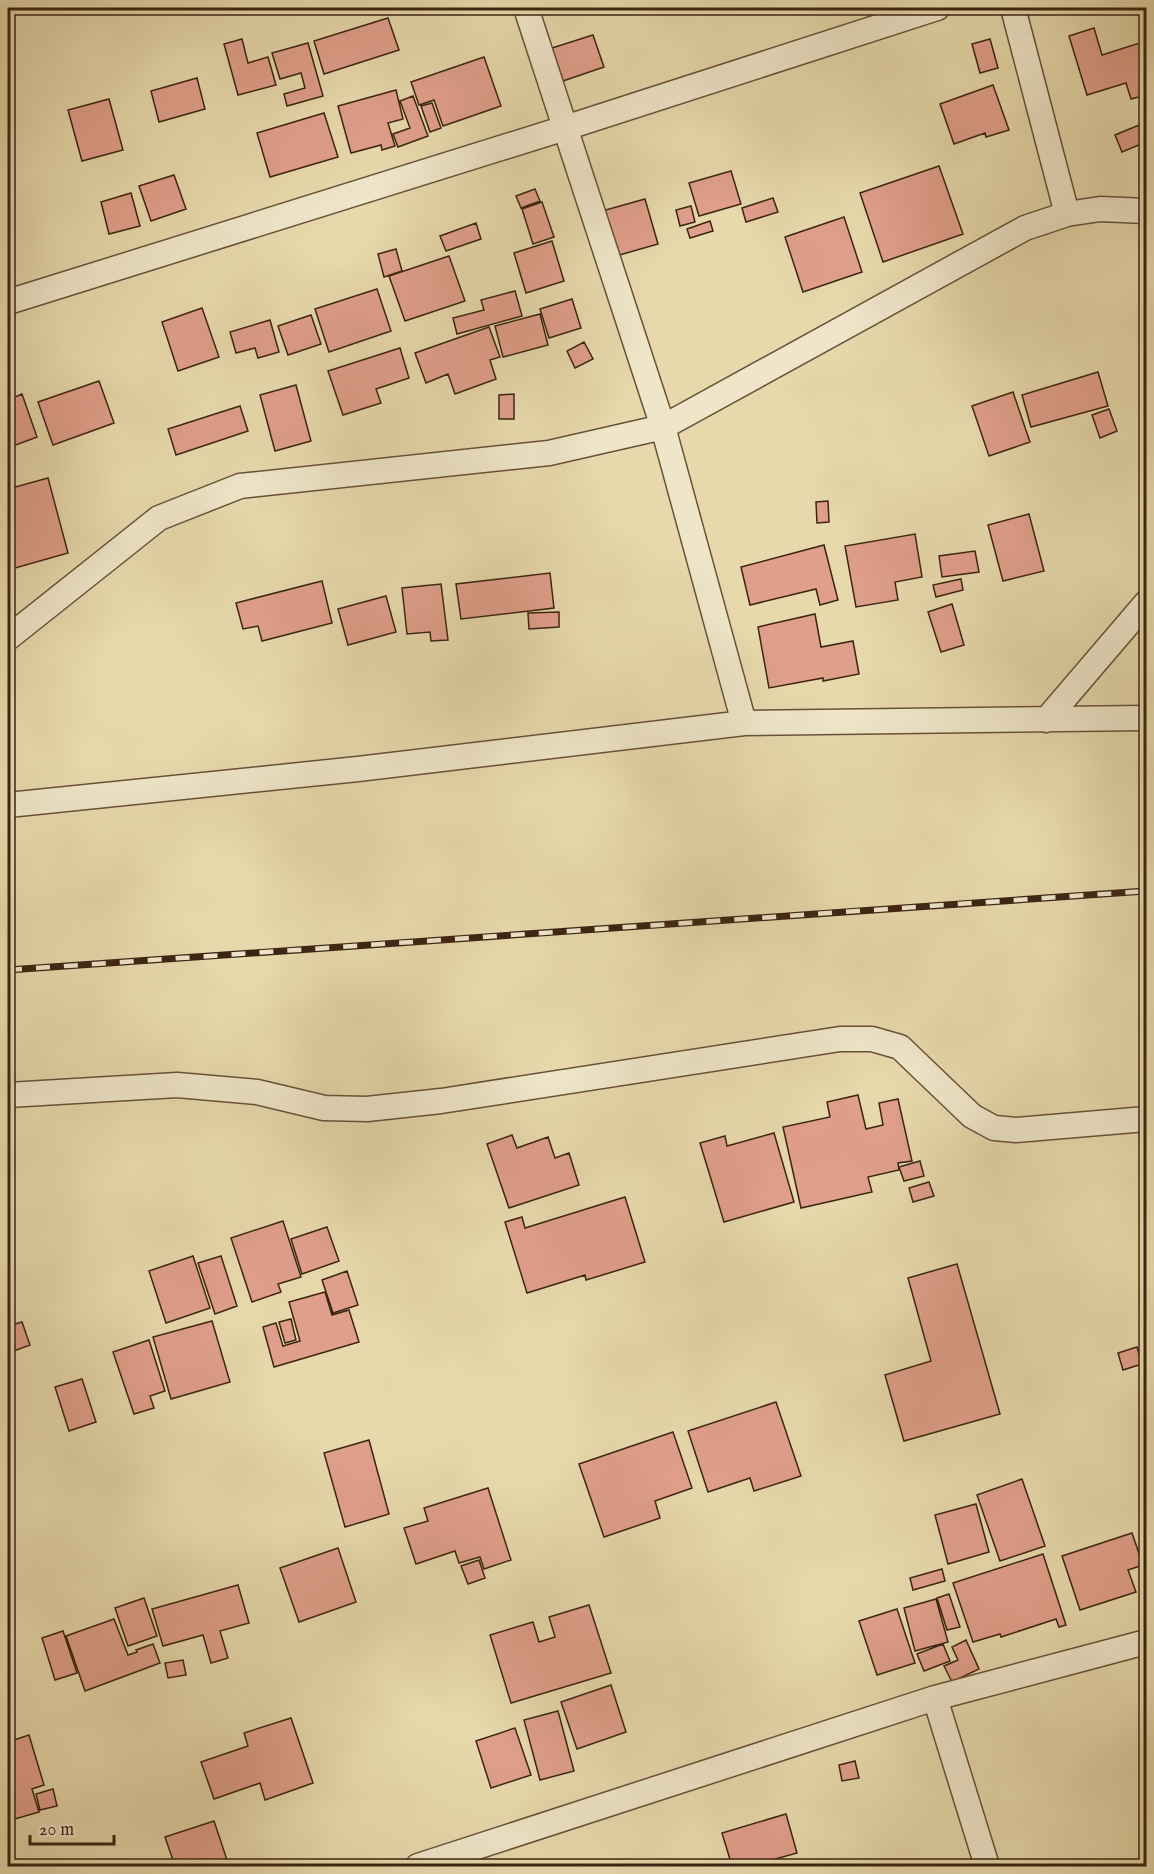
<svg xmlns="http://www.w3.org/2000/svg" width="1154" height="1874" font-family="'IM FELL English',serif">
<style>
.building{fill:#e09f8b;stroke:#3c2413;stroke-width:1.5}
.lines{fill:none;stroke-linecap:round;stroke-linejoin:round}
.street-casing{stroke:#675139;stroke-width:27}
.street{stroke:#efe6c9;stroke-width:24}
.rail-casing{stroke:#3c2413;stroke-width:7}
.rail{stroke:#efe6c9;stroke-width:4.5;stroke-dasharray:14;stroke-linecap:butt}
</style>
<rect width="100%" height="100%" fill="#e7d9ac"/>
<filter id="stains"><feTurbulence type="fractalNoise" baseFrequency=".00333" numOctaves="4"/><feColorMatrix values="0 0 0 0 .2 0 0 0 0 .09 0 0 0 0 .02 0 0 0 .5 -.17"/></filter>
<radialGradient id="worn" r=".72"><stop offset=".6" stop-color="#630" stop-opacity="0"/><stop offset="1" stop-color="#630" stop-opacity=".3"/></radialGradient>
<path class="building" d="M 388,18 L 399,50 L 324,74 L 314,41 Z
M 1094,28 L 1102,55 L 1146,41 L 1146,95 L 1131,99 L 1126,83 L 1087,95 L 1069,36 Z
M 593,35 L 604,67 L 563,81 L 552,48 Z
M 242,39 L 248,63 L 268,57 L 276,85 L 238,95 L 224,44 Z
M 990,39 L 998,68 L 980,73 L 972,44 Z
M 308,43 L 323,96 L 287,106 L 284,94 L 305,88 L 301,73 L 280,79 L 272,53 Z
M 484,57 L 501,106 L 443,126 L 434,100 L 419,105 L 411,82 Z
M 197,78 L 205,109 L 159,122 L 151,91 Z
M 993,85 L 1009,130 L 986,137 L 985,133 L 954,144 L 940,104 Z
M 396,90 L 403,119 L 388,123 L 395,146 L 382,150 L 381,145 L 351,153 L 338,106 Z
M 413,96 L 428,136 L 398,147 L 393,134 L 410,128 L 400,101 Z
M 109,99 L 123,150 L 82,161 L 68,110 Z
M 432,103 L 441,128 L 430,132 L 421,106 Z
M 324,113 L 338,157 L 270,177 L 257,133 Z
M 1144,123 L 1146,129 L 1146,142 L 1122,152 L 1115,135 Z
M 939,166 L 963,234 L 883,262 L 860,193 Z
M 731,171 L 741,204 L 699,216 L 689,183 Z
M 174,175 L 186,209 L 151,221 L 139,186 Z
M 535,189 L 540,201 L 521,208 L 516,196 Z
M 131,193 L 140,226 L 109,234 L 101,202 Z
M 773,198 L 778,212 L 746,222 L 742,208 Z
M 645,199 L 658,244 L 616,256 L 602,211 Z
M 542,202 L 554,237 L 533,244 L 522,209 Z
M 691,206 L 695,222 L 680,226 L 676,210 Z
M 844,217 L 862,272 L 803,292 L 785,237 Z
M 710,221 L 713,231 L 690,238 L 687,229 Z
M 476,223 L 481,239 L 446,251 L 440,236 Z
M 552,241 L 564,281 L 526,293 L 514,253 Z
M 396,249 L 402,271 L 384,277 L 378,254 Z
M 449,256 L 465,301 L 405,321 L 389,276 Z
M 377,289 L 391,331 L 329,352 L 315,309 Z
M 515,291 L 522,316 L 457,334 L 453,318 L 484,310 L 481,300 Z
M 572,299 L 581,328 L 549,338 L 540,309 Z
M 202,308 L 219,357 L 178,371 L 162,322 Z
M 540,314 L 548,345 L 503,357 L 495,326 Z
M 311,315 L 321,344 L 288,355 L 278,326 Z
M 270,320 L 279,352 L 258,358 L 255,348 L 236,353 L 230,332 Z
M 489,327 L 500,357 L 490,360 L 496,379 L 455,394 L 448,374 L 426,383 L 415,353 Z
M 584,342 L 593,359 L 575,368 L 567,351 Z
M 400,348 L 409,378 L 376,389 L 381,403 L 343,415 L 328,371 Z
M 1098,372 L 1108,406 L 1031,427 L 1022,395 Z
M 99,381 L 114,423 L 53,445 L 38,402 Z
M 296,385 L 311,441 L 275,451 L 260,395 Z
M 1013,392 L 1030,442 L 989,456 L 972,406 Z
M 22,394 L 37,437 L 8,448 L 8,400 Z
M 514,394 L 514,419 L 499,419 L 499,395 Z
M 240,406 L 248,431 L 176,455 L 168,429 Z
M 1109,409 L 1117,431 L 1100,438 L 1092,415 Z
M 48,478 L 68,553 L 8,570 L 8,489 Z
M 828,501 L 829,522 L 817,523 L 816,502 Z
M 1029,514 L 1044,571 L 1003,581 L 988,525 Z
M 915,534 L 922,577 L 895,582 L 898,600 L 856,607 L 845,546 Z
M 824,545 L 838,600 L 820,605 L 816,589 L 750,605 L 741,567 Z
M 975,551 L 979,572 L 942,577 L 939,556 Z
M 550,573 L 554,608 L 461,619 L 456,584 Z
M 961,579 L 963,590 L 936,597 L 933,585 Z
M 322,581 L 332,623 L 262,641 L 258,626 L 243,629 L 236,603 Z
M 441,584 L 448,640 L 431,641 L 430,632 L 407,634 L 402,588 Z
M 386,596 L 396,632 L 348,645 L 338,609 Z
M 952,604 L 964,645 L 941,652 L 928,612 Z
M 559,612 L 559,627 L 529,629 L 528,613 Z
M 815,614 L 821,647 L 853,641 L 859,674 L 823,681 L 823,678 L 769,688 L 758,627 Z
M 858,1095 L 866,1129 L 883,1125 L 879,1103 L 898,1099 L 912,1161 L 898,1163 L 899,1170 L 868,1177 L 872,1192 L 801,1208 L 783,1127 L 830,1117 L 827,1102 Z
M 774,1133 L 794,1202 L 724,1222 L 700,1143 L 725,1136 L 727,1146 Z
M 512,1135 L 517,1148 L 548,1137 L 555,1158 L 569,1153 L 579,1185 L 509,1208 L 487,1144 Z
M 920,1161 L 924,1176 L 904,1181 L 899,1167 Z
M 929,1182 L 934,1196 L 913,1202 L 909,1188 Z
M 625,1197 L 645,1262 L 586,1280 L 585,1275 L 527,1293 L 505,1222 L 522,1217 L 525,1228 Z
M 283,1221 L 301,1277 L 278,1284 L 281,1292 L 252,1302 L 231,1238 Z
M 327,1227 L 339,1261 L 302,1274 L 291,1239 Z
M 193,1256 L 210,1308 L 166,1323 L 149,1271 Z
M 221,1256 L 237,1306 L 215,1314 L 198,1263 Z
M 957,1264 L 1000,1414 L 904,1441 L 885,1375 L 931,1361 L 908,1278 Z
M 347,1271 L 358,1305 L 333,1313 L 322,1280 Z
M 325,1292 L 332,1315 L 349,1310 L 359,1342 L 274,1367 L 263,1327 L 276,1323 L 283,1346 L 300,1341 L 289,1302 Z
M 291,1319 L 296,1340 L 285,1343 L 279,1322 Z
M 212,1321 L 230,1382 L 171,1399 L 153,1337 Z
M 22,1322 L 30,1345 L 11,1352 L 8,1342 L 8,1326 Z
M 149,1340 L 165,1391 L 150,1396 L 154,1408 L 134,1414 L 113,1352 Z
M 1137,1347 L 1142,1364 L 1123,1370 L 1118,1353 Z
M 82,1379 L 96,1422 L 69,1431 L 55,1387 Z
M 776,1402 L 801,1476 L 754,1491 L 750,1478 L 708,1492 L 688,1431 Z
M 673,1432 L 692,1488 L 655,1501 L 660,1518 L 604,1537 L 579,1464 Z
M 369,1440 L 389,1514 L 345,1527 L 324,1453 Z
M 1022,1479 L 1045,1546 L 1000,1561 L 977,1495 Z
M 488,1488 L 511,1560 L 484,1569 L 480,1557 L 459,1563 L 455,1551 L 416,1564 L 404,1528 L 428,1521 L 424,1508 Z
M 976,1504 L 989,1552 L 948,1564 L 935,1515 Z
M 1132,1533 L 1143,1565 L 1128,1570 L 1136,1592 L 1080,1610 L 1062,1556 Z
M 338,1548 L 356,1602 L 299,1622 L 280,1568 Z
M 1043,1554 L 1066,1625 L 1059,1627 L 1056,1619 L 1001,1637 L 1000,1634 L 973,1642 L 953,1583 Z
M 479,1560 L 485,1578 L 468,1584 L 461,1566 Z
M 942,1569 L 945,1581 L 913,1590 L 910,1578 Z
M 238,1585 L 249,1623 L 220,1631 L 228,1658 L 211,1663 L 203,1635 L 163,1646 L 152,1609 Z
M 949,1594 L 960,1627 L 947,1630 L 937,1598 Z
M 144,1598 L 157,1636 L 128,1646 L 115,1608 Z
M 936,1599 L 948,1642 L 915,1651 L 904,1608 Z
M 589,1605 L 611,1673 L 511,1703 L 490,1635 L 533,1622 L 539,1642 L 555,1637 L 549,1617 Z
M 897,1609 L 915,1663 L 877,1675 L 859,1621 Z
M 114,1619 L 128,1655 L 137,1652 L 136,1650 L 153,1644 L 160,1663 L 85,1691 L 66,1636 Z
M 63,1631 L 77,1673 L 55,1680 L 42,1638 Z
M 966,1640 L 979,1669 L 952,1682 L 944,1666 L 958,1660 L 952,1647 Z
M 943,1644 L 950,1661 L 924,1671 L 917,1654 Z
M 183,1660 L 186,1675 L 168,1678 L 165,1663 Z
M 611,1685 L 626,1732 L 577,1749 L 561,1702 Z
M 558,1711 L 574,1771 L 540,1780 L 524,1720 Z
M 291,1718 L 313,1783 L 265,1800 L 260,1783 L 214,1799 L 201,1762 L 248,1746 L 244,1733 Z
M 515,1728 L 531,1775 L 491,1788 L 476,1741 Z
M 29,1735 L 44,1785 L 32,1789 L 39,1812 L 8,1821 L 8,1742 Z
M 855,1761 L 859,1778 L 842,1781 L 839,1765 Z
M 53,1789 L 57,1806 L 40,1810 L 36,1794 Z
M 786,1814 L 797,1853 L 750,1866 L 732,1866 L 722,1833 Z
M 214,1821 L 229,1866 L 175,1866 L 165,1837 Z"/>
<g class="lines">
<defs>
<path id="street" d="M 526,8 L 663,427 L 744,723
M 1013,8 L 1067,214
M 8,302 L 565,128 L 937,8
M 8,638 L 159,518 L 240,486 L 549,453 L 663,427 L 1025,228 L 1067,214 L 1100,209 L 1146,211
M 1046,720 L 1146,603
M 8,805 L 358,769 L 744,723 L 1146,718
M 8,1095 L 177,1085 L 257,1092 L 324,1108 L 367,1109 L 441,1101 L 840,1039 L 872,1039 L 900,1047 L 972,1116 L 994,1128 L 1016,1130 L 1146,1119
M 935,1698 L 987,1866
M 418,1866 L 935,1698 L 1146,1642"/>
</defs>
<use href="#street" class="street-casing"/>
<use href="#street" class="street"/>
<defs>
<path id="rail" d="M 8,970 L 1146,891"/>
</defs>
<use href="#rail" class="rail-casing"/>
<use href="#rail" class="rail"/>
</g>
<rect width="1154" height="1874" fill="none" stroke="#e7d9ac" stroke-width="30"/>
<rect x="9" y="9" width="1136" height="1856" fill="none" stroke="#3c2413" stroke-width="3"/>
<rect x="15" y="15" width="1124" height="1844" fill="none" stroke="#3c2413" stroke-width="1.5"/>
<path d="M30 1835v9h84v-9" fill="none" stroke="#3c2413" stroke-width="3"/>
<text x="39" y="1835" font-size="18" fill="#3c2413" stroke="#efe6c9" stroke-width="4.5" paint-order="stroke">20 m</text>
<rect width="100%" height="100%" filter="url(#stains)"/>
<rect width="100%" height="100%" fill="url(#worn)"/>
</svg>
